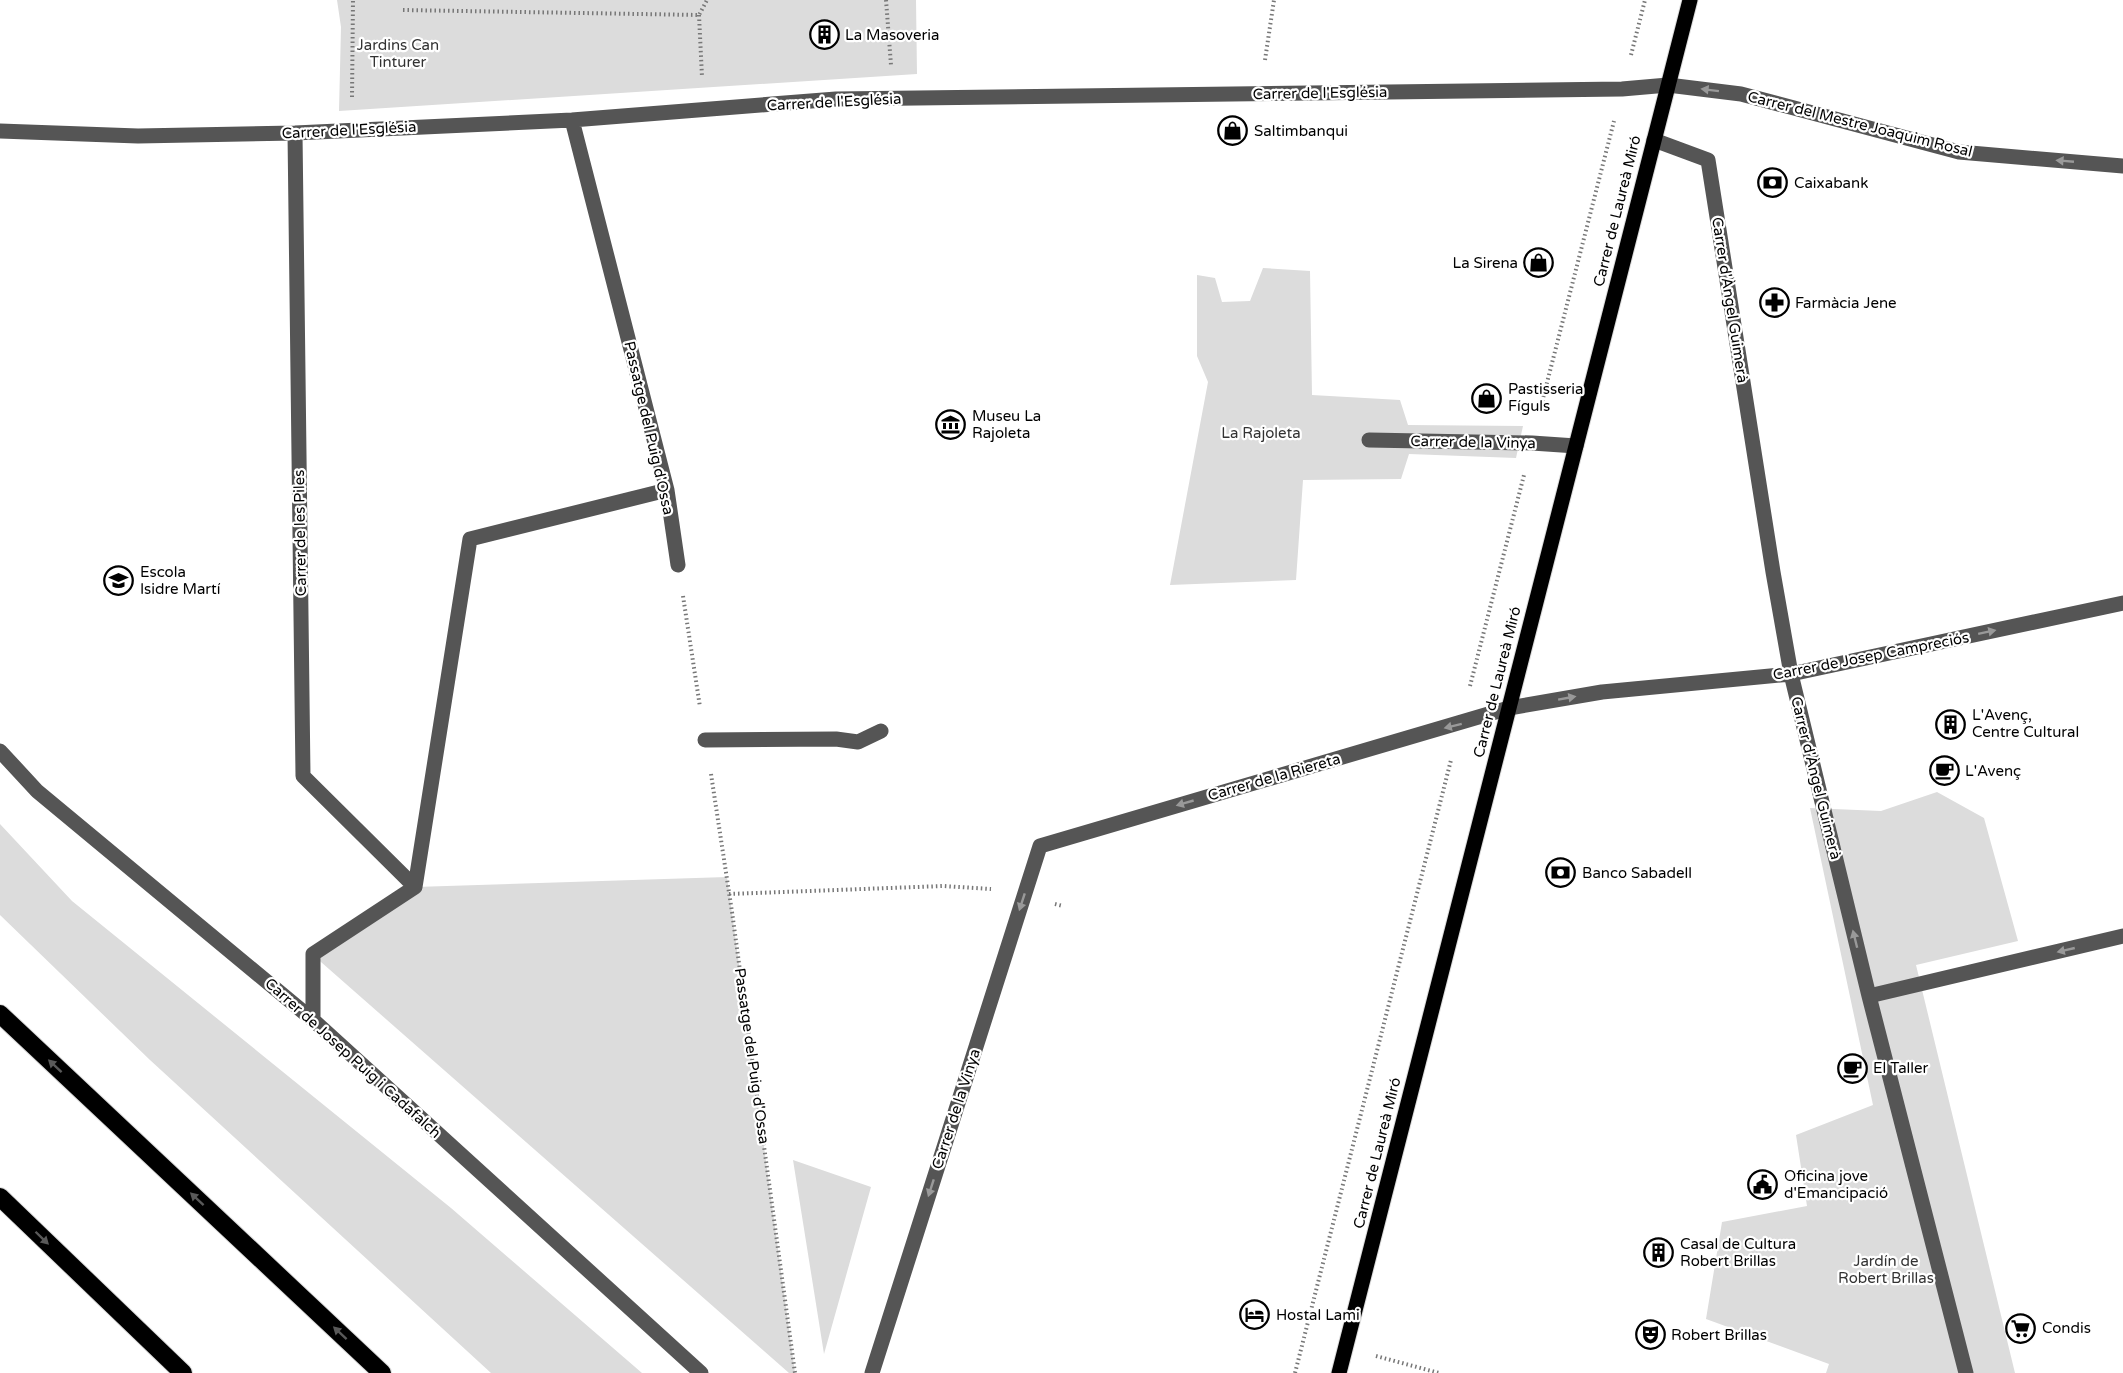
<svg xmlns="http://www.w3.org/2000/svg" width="2123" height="1373" font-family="'Varela Round',sans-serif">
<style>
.green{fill:#dcdcdc}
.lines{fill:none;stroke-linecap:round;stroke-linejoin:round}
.major-casing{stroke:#dbdbdb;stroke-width:17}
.highway-casing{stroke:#dbdbdb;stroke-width:20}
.path{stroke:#777;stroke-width:4;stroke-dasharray:1.5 3;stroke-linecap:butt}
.minor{stroke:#555;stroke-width:15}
.major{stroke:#000;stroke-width:15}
.highway{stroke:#000;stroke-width:18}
.oneway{fill:#999}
.oneway2{fill:#595959}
.labels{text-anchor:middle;stroke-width:4.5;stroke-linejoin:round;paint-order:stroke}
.poi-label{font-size:15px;fill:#000;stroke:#fff;text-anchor:start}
.park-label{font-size:15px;fill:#333;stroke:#fff}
.street-label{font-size:15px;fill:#000;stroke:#fff}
</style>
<rect width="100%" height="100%" fill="#fff"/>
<path class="green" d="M 337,0 L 916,0 L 917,74 L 339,111 L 341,27 Z
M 1263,268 L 1310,271 L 1312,395 L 1400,400 L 1408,425 L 1523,426 L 1516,458 L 1409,454 L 1401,479 L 1303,480 L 1296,580 L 1170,585 L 1208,382 L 1197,356 L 1197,275 L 1215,278 L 1222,302 L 1250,301 Z
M 1937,792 L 1984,818 L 2018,941 L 1916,965 L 2015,1373 L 1826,1373 L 1829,1364 L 1706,1319 L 1722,1222 L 1807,1206 L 1796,1135 L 1873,1105 L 1810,808 L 1881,811 Z
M 0,824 L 72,901 L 451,1208 L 642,1373 L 491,1373 L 150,1060 L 0,915 Z
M 727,877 L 795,1373 L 789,1373 L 313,955 L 415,887 Z
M 793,1160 L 871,1187 L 824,1354 Z"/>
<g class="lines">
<defs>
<path id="major" d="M 1339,1373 L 1690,0"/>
<path id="highway" d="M 0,1014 L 382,1373
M 0,1197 L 183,1373"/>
</defs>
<use href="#major" class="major-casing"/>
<use href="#highway" class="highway-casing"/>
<path class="path" d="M 886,0 L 891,65
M 403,10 L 699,15 L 707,0
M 699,15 L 702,77
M 1631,55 L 1645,0
M 1265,60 L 1274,0
M 352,97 L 353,0
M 1540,410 L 1614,121
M 683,596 L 700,707
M 1470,686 L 1524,475
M 711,774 L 732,912 L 795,1373
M 729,894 L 943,886 L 991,889
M 1055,904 L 1063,906
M 1376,1356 L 1439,1373
M 1295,1373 L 1451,760"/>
<path class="minor" d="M 572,120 L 667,490 L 678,565
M 0,131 L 138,136 L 295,133 L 572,120 L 836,99 L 1622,89 L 1668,85 L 1741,94 L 1959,152 L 2123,166
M 295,133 L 303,776 L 415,887
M 1654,140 L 1708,160 L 1773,572 L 1791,674 L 1869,996 L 1966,1373
M 1369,440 L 1532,443 L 1576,446
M 705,740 L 836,739 L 858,742 L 881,731
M 0,751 L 37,791 L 313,1020 L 701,1373
M 1869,996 L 2123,936
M 313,1020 L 313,954 L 415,887 L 470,539 L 667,490
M 872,1373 L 1040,846 L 1509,708 L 1602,692 L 1791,674 L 2123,603"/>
<use href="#major" class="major"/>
<use href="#highway" class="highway"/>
</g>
<defs><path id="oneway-solid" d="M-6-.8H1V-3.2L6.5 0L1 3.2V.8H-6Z" transform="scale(1.5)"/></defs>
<g class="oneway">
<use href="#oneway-solid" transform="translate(1710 90) rotate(-173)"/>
<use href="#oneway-solid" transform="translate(2065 161) rotate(-175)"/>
<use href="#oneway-solid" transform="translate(1987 632) rotate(-12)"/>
<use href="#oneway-solid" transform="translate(1567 698) rotate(-10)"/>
<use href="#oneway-solid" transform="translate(1453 726) rotate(166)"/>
<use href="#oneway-solid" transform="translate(1185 803) rotate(164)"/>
<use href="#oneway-solid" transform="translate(1022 902) rotate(108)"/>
<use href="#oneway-solid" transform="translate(1855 939) rotate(-104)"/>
<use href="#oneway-solid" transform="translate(2066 950) rotate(167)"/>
<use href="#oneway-solid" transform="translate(931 1188) rotate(108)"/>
</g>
<g class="oneway2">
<use href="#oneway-solid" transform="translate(55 1066) rotate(-137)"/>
<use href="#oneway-solid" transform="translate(197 1199) rotate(-137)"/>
<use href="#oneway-solid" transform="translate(42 1238) rotate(44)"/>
<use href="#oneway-solid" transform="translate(340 1333) rotate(-137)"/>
</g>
<defs>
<symbol id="building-ring" viewBox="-11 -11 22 22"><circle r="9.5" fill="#fff" stroke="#000" stroke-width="1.5"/><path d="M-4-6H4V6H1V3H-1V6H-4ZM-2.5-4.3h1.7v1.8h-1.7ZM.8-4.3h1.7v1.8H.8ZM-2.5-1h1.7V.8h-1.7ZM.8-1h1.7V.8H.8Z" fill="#000"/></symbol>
<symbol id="shop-ring" viewBox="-11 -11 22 22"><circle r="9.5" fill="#fff" stroke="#000" stroke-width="1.5"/><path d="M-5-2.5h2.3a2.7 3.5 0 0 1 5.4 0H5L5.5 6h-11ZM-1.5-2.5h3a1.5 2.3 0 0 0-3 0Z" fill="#000"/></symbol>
<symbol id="bank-ring" viewBox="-11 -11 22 22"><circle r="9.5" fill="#fff" stroke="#000" stroke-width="1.5"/><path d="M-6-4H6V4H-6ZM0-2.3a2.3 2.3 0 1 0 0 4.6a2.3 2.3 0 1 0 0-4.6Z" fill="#000"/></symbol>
<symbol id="pharmacy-ring" viewBox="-11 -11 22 22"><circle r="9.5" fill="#fff" stroke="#000" stroke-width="1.5"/><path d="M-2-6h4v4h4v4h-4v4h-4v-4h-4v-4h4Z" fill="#000"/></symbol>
<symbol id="museum-ring" viewBox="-11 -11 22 22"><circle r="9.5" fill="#fff" stroke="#000" stroke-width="1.5"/><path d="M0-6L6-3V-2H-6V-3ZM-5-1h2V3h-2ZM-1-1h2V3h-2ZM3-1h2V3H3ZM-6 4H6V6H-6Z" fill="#000"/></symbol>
<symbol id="school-ring" viewBox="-11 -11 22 22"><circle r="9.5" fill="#fff" stroke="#000" stroke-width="1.5"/><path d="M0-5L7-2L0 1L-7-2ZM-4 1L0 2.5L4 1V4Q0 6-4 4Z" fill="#000"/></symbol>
<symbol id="cafe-ring" viewBox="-11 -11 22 22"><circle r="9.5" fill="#fff" stroke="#000" stroke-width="1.5"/><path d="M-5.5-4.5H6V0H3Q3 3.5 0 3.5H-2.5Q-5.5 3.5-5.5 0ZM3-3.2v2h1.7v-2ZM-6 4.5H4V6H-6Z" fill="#000"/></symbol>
<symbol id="civic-ring" viewBox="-11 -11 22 22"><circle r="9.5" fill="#fff" stroke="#000" stroke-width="1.5"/><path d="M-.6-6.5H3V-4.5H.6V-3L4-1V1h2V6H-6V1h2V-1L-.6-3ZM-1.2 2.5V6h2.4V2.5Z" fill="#000"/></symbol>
<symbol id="hotel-ring" viewBox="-11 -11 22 22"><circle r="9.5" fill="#fff" stroke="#000" stroke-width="1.5"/><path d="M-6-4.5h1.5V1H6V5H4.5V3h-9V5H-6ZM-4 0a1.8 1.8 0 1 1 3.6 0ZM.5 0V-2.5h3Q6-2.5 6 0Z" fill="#000"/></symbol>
<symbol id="supermarket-ring" viewBox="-11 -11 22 22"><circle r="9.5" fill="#fff" stroke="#000" stroke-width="1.5"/><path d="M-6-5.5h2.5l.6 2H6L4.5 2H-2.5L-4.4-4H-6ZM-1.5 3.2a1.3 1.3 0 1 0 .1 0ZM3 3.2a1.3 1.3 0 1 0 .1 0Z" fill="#000"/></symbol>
<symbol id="theatre-ring" viewBox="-11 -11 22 22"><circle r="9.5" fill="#fff" stroke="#000" stroke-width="1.5"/><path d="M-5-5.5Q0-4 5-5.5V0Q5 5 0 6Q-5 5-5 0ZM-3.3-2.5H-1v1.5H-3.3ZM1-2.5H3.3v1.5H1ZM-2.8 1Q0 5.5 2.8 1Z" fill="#000"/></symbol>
</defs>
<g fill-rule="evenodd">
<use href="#building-ring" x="808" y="18" width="33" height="33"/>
<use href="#shop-ring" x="1216" y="114" width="33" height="33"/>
<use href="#bank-ring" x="1756" y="166" width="33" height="33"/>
<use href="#shop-ring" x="1522" y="246" width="33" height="33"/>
<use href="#pharmacy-ring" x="1758" y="286" width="33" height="33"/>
<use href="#shop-ring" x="1470" y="382" width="33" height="33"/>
<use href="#museum-ring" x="934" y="408" width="33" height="33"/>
<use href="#school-ring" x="102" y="564" width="33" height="33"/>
<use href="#building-ring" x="1934" y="708" width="33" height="33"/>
<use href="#cafe-ring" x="1928" y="754" width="33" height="33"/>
<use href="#bank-ring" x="1544" y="856" width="33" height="33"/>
<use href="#cafe-ring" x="1836" y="1052" width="33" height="33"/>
<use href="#civic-ring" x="1746" y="1168" width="33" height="33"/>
<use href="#building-ring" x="1642" y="1236" width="33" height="33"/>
<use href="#hotel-ring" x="1238" y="1298" width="33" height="33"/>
<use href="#supermarket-ring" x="2004" y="1312" width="33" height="33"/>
<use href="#theatre-ring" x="1634" y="1318" width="33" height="33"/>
</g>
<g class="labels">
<g class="poi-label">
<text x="845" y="40">La Masoveria</text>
<text x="1254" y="136">Saltimbanqui</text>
<text x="1794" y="188">Caixabank</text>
<text x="1518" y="268" text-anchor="end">La Sirena</text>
<text x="1795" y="308">Farmàcia Jene</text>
<text x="1508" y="394">Pastisseria<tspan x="1508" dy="17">Fíguls</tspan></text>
<text x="972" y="421">Museu La<tspan x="972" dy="17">Rajoleta</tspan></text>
<text x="140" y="577">Escola<tspan x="140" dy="17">Isidre Martí</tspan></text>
<text x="1972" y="720">L'Avenç,<tspan x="1972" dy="17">Centre Cultural</tspan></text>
<text x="1965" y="776">L'Avenç</text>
<text x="1582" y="878">Banco Sabadell</text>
<text x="1873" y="1073">El Taller</text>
<text x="1784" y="1181">Oficina jove<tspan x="1784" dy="17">d'Emancipació</tspan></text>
<text x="1680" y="1249">Casal de Cultura<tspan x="1680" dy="17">Robert Brillas</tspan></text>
<text x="1276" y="1320">Hostal Lami</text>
<text x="2042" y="1333">Condis</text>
<text x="1671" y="1340">Robert Brillas</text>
</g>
<g class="park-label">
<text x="398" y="50">Jardins Can<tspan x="398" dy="17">Tinturer</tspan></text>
<text x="1261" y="438">La Rajoleta</text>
<text x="1886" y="1266">Jardín de<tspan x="1886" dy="17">Robert Brillas</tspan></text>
</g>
<g class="street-label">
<text transform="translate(1320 93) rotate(-1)" y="5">Carrer de l'Església</text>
<text transform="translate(834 102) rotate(-3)" y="5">Carrer de l'Església</text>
<text transform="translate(1860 124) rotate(14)" y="5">Carrer del Mestre Joaquim Rosal</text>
<text transform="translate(349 130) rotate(-3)" y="5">Carrer de l'Església</text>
<text transform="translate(1617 211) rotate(-76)" y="5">Carrer de Laureà Miró</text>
<text transform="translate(1730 300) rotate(81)" y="5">Carrer d'Àngel Guimerà</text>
<text transform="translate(649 428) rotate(77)" y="5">Passatge del Puig d'Ossa</text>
<text transform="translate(1473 442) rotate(1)" y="5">Carrer de la Vinya</text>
<text transform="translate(300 533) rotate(-91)" y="5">Carrer de les Piles</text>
<text transform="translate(1871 656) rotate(-11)" y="5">Carrer de Josep Campreciós</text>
<text transform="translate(1497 682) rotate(-76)" y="5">Carrer de Laureà Miró</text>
<text transform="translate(1274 777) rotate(-16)" y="5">Carrer de la Riereta</text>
<text transform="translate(1816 778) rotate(76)" y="5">Carrer d'Àngel Guimerà</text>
<text transform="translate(752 1056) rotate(82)" y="5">Passatge del Puig d'Ossa</text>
<text transform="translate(353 1058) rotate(42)" y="5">Carrer de Josep Puig i Cadafalch</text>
<text transform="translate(956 1109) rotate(-72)" y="5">Carrer de la Vinya</text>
<text transform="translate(1377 1153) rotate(-76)" y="5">Carrer de Laureà Miró</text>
</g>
</g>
</svg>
